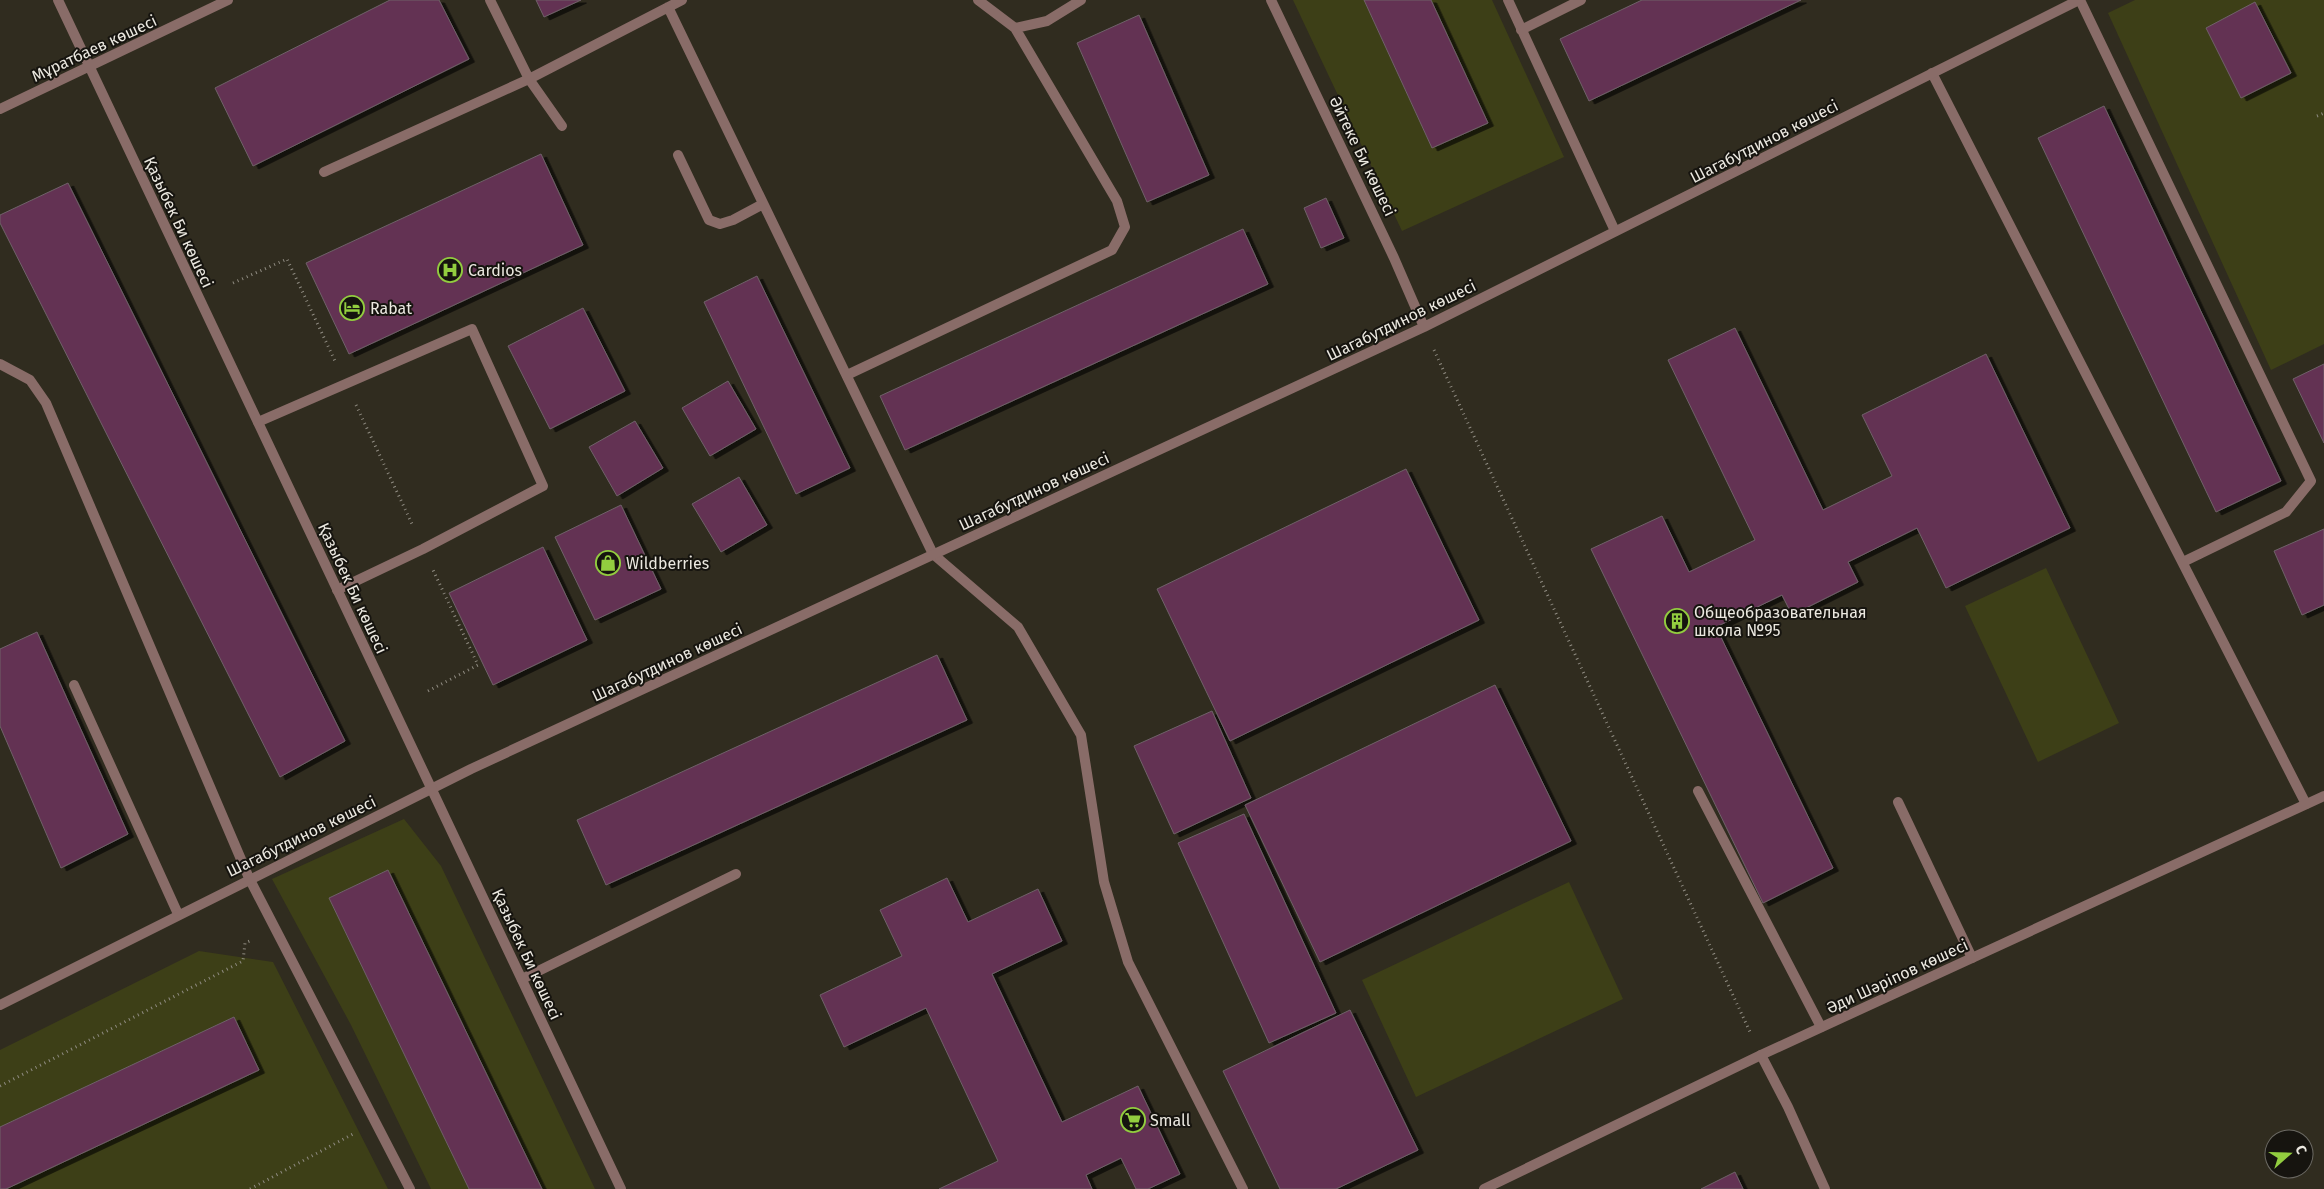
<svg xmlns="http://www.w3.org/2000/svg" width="2324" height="1189" font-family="'Fira Sans',sans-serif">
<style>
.green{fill:#3d3f17}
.building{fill:#643352;stroke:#6f6169;filter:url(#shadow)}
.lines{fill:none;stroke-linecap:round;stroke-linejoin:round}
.path{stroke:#908c82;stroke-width:3;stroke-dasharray:1 4;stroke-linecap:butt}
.service{stroke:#896c68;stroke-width:10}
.minor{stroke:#896c68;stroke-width:10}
.tertiary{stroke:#896c68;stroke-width:10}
.labels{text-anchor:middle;stroke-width:4;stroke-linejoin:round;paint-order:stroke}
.street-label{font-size:16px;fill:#ebe8e0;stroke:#16140f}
.poi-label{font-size:16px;fill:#ebe8e0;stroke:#16140f;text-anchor:start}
</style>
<defs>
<filter id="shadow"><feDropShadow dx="5.5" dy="3" stdDeviation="0" flood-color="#0009"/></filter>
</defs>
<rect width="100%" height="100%" fill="#302c1f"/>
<path class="green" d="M 1293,0 L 1364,0 L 1432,148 L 1487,122 L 1431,0 L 1492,0 L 1564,157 L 1402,231 Z
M 2135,0 L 2324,0 L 2324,344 L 2271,370 L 2108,13 Z
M 2046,568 L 2119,723 L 2038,762 L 1965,606 Z
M 404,819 L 441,866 L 595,1189 L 542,1189 L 388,870 L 329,898 L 469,1189 L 431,1189 L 351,1025 L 272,879 Z
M 1569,882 L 1623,999 L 1416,1097 L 1362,980 Z
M 199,951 L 273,962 L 388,1189 L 6,1189 L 259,1070 L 234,1017 L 0,1127 L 0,1050 Z"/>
<path class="building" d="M 390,0 L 439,0 L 469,59 L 253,166 L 215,88 Z
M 536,0 L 581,0 L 544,17 Z
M 1364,0 L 1431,0 L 1488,123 L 1432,148 Z
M 1642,0 L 1801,0 L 1589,101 L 1560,39 Z
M 2255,2 L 2291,73 L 2241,98 L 2206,28 Z
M 1139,15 L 1209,175 L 1147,202 L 1077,43 Z
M 2104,106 L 2281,481 L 2216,512 L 2038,138 Z
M 541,154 L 583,245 L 349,354 L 306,263 Z
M 68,183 L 345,741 L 280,777 L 0,223 L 0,215 Z
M 1326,198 L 1344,238 L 1321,248 L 1304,208 Z
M 1243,229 L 1268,284 L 905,450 L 880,396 Z
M 757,276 L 850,468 L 796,494 L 704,302 Z
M 583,308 L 625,391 L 550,429 L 508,346 Z
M 1735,328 L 1823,510 L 1892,476 L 1862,415 L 1986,354 L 2070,528 L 1946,588 L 1917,528 L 1848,562 L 1858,582 L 1792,615 L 1782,595 L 1716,627 L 1833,868 L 1763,903 L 1591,549 L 1662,516 L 1689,572 L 1755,540 L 1668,360 Z
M 2324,364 L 2324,443 L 2293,379 Z
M 728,381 L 756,429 L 710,456 L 682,408 Z
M 635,421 L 663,468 L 617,496 L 589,447 Z
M 1406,469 L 1479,620 L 1230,741 L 1157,589 Z
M 739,477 L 767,525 L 721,552 L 692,504 Z
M 621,505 L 661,589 L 595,620 L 555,537 Z
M 2324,529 L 2324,605 L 2302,615 L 2274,551 Z
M 543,547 L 587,640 L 493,685 L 449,593 Z
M 37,632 L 128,834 L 61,868 L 0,726 L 0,649 Z
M 937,655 L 967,720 L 606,885 L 577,820 Z
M 1495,685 L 1571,841 L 1320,962 L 1245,805 Z
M 1212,711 L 1251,798 L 1174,834 L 1134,746 Z
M 1244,814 L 1336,1013 L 1269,1043 L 1178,843 Z
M 388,870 L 542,1189 L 469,1189 L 329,898 Z
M 947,878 L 968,922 L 1038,889 L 1062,941 L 992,974 L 1062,1122 L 1138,1086 L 1180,1174 L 1148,1189 L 1136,1189 L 1121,1158 L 1086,1175 L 1092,1189 L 939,1189 L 998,1161 L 926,1008 L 844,1047 L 820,995 L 902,956 L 880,910 Z
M 1350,1010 L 1418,1150 L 1336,1189 L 1280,1189 L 1223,1071 Z
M 234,1017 L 259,1070 L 6,1189 L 0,1189 L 0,1127 Z
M 1735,1172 L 1743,1189 L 1701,1189 Z"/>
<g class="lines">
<path class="path" d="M 2317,116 L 2324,113
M 233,283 L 287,259 L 335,361
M 1434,350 L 1750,1032
M 356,405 L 413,526
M 428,691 L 478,665 L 433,570
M 0,1086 L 243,961 L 245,943 L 252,940
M 250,1189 L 353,1134"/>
<path class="service" d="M 490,0 L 529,79 L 562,126
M 978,0 L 1015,28 L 1047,21 L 1081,0
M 1508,0 L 1615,231
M 2080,0 L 2311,481 L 2286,512 L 2183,562
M 668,7 L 933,554 L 1018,627 L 1081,735 L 1104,882 L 1128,962 L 1243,1189
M 1521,30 L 1581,0
M 1932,73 L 2306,804
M 678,155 L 709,220 L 720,224 L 733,220 L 763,204
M 324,172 L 529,79 L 682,0
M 0,364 L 30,380 L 46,403 L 249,878 L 410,1189
M 847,375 L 1112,250 L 1125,227 L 1117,201 L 1015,28
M 258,422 L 472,329 L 543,486 L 423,549 L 337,590
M 74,685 L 178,914
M 1698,791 L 1821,1027
M 1898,802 L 1972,958
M 522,979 L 736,874"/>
<path class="minor" d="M 1271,0 L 1394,258 L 1424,327
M 0,1005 L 471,769 L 1424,327 L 2079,0
M 1761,1055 L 1788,1107 L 1825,1189"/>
<path class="tertiary" d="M 58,0 L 621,1189
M 0,109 L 228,0
M 1484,1189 L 1761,1055 L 2324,796"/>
</g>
<defs>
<symbol id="hospital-ring" viewBox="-11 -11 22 22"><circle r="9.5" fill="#16140f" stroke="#92cd3f" stroke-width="1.5"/><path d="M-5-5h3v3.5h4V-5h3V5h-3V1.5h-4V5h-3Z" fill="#92cd3f"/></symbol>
<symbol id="hotel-ring" viewBox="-11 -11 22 22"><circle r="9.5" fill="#16140f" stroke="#92cd3f" stroke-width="1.5"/><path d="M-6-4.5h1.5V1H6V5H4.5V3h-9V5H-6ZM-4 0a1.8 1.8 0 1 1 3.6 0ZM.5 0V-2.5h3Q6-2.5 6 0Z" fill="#92cd3f"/></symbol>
<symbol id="shop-ring" viewBox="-11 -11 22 22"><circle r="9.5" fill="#16140f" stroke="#92cd3f" stroke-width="1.5"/><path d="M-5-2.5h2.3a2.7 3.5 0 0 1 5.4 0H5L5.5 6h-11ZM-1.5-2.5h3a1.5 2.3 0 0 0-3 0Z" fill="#92cd3f"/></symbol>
<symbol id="building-ring" viewBox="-11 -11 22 22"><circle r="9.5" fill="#16140f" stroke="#92cd3f" stroke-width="1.5"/><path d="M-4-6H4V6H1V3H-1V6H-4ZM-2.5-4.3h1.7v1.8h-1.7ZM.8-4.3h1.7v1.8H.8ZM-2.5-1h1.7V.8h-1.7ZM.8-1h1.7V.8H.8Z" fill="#92cd3f"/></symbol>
<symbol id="supermarket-ring" viewBox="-11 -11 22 22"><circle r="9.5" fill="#16140f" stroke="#92cd3f" stroke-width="1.5"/><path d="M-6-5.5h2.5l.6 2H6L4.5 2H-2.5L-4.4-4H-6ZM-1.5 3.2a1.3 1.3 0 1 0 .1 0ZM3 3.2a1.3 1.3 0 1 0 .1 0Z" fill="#92cd3f"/></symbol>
</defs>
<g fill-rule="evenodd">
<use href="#hospital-ring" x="436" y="256" width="28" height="28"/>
<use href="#hotel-ring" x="338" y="294" width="28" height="28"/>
<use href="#shop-ring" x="594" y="549" width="28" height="28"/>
<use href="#building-ring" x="1663" y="607" width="28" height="28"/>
<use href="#supermarket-ring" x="1119" y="1106" width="28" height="28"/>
</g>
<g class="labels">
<g class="street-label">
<text transform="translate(94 48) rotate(-25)" y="6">Мұратбаев көшесі</text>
<text transform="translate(1764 141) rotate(-27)" y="6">Шагабутдинов көшесі</text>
<text transform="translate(1363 156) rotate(64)" y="6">Әйтеке Би көшесі</text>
<text transform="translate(179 222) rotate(65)" y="6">Қазыбек Би көшесі</text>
<text transform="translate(1401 320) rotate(-26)" y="6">Шагабутдинов көшесі</text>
<text transform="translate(1034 491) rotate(-25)" y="6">Шагабутдинов көшесі</text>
<text transform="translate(353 588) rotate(65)" y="6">Қазыбек Би көшесі</text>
<text transform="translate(667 662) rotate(-25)" y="6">Шагабутдинов көшесі</text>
<text transform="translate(301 836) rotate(-26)" y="6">Шагабутдинов көшесі</text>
<text transform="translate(527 954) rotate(65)" y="6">Қазыбек Би көшесі</text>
<text transform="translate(1897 976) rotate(-25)" y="6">Әди Шәріпов көшесі</text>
</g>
<g class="poi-label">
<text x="468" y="276">Cardios</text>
<text x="370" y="314">Rabat</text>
<text x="626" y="569">Wildberries</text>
<text x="1694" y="618">Общеобразовательная<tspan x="1694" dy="18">школа №95</tspan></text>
<text x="1150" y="1126">Small</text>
</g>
</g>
<g transform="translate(2289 1154) rotate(70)"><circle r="24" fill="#16140f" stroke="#6b6963"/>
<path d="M0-4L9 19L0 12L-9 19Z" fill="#92cd3f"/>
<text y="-8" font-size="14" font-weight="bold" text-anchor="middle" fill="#ebe8e0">С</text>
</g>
</svg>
